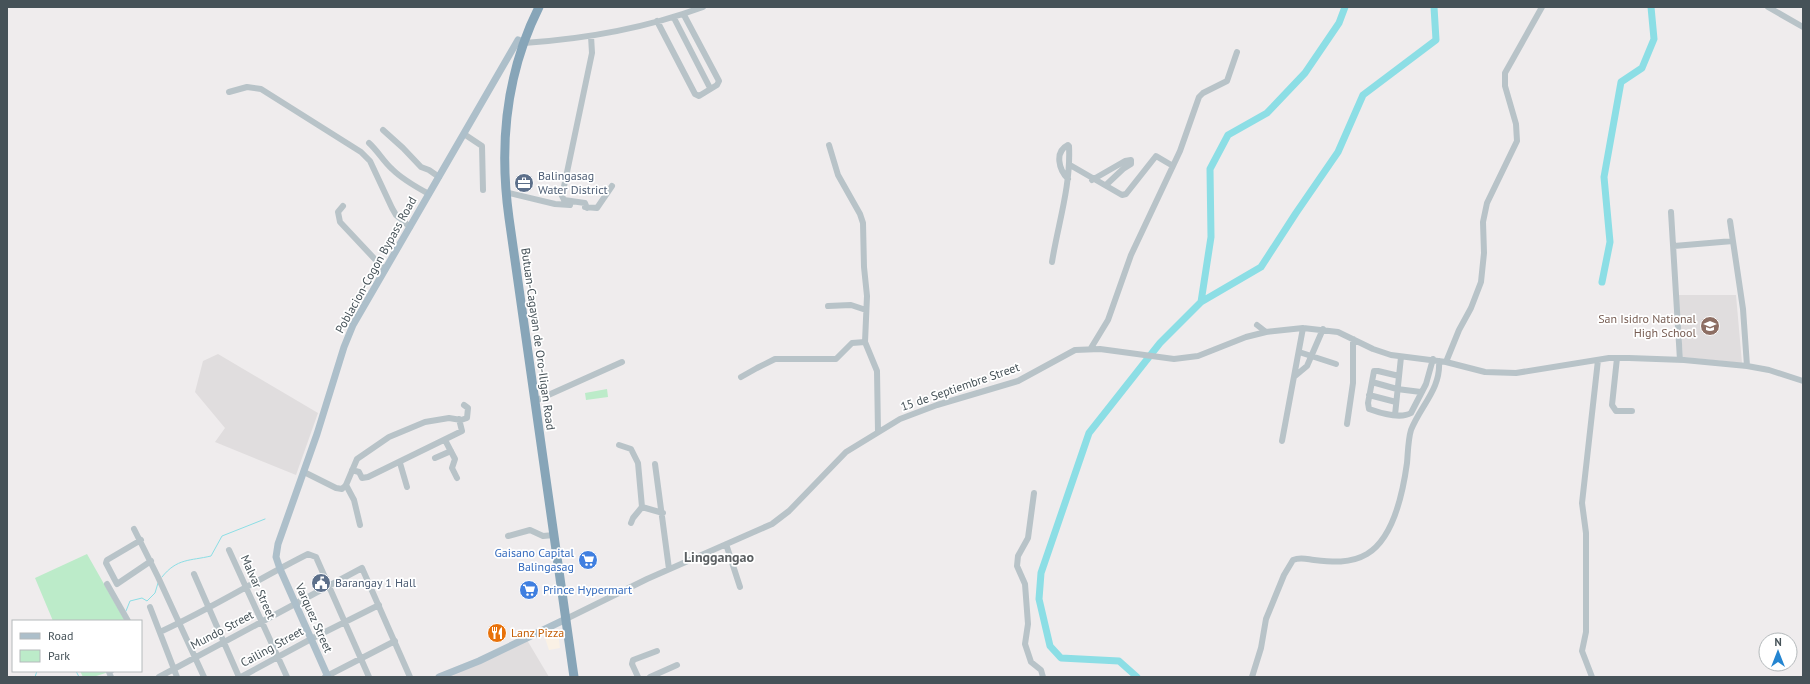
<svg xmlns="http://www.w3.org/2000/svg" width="1810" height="684" font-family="'PT Sans',sans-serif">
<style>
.commercial{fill:#faf1e5}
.education{fill:#e0ddde}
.green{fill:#bcebc9}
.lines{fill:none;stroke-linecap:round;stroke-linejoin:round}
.stream{stroke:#8cdee5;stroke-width:1}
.river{stroke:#8cdee5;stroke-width:7}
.minor{stroke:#b8c3c8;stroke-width:6}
.major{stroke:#adbfca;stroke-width:7}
.highway{stroke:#87a5b8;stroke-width:9}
.labels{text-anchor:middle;stroke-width:3.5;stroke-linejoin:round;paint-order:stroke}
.service-label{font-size:12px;fill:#4e5e75;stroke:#fff;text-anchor:start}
.street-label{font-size:12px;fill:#465258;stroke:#fff}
.education-label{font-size:12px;fill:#785e54;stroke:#fff;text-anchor:end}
.shop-label{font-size:12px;fill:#366cbe;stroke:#fff;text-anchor:end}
.food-label{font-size:12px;fill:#c56008;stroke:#fff;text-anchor:start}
.quarter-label{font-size:14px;font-weight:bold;fill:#5a5e61;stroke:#fff}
</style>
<rect width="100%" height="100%" fill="#efeced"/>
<path class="commercial" d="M 555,630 L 558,632 L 560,648 L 549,650 L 544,635 Z"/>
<path class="education" d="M 1678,295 L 1736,295 L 1742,363 L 1683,357 Z
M 218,354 L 318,413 L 296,475 L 215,442 L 225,428 L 195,392 L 203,361 Z
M 527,640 L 549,677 L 445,677 Z"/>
<path class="green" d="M 607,389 L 608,397 L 586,400 L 585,393 Z
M 87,554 L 125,621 L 53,621 L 35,578 Z
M 80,671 L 112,671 L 93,677 L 83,677 Z"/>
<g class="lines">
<path class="stream" d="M 162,577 C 177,558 190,561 211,556 L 222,536 L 265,519
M 126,611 L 130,601 L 142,598 L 147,601 L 155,593 L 158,583
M 76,671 L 79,677
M 35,677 L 37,671"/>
<path class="river" d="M 1602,282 L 1610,242 L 1604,177 L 1621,82 L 1642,68 L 1654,39 L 1651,7
M 1201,302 L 1211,237 L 1210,169 L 1228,135 L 1267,113 L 1305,73 L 1339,23 L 1345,7
M 1137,677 L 1119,661 L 1061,658 L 1050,646 L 1039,599 L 1041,573 L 1089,433 L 1160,343 L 1201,302 L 1261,267 L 1296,213 L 1338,152 L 1363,95 L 1436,40 L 1434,7"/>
<path class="minor" d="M 1768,7 L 1803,27
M 674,18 L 710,88
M 657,21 L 695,94 L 699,96 L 717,85 L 719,81 L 684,15
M 524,43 C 585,39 646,28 703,7
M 229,92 L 247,87 L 261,89 L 361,152 L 370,161 L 392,208 L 396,215 L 410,227
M 383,130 L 403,148 L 421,167 L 429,170 L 439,177
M 464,134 L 482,146 L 483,190
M 369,143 C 378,151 383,161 392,169 C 402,179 416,187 429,194
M 829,145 L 838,175 L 860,214 L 863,223 L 864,267 L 867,296 L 865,342 L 877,371 L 878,432
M 1070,165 L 1122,195 L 1126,194 L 1156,156 L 1173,166
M 1092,180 L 1125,161 L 1131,160 L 1131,164 L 1123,169 L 1106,185
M 505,192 L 555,204 L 570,205
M 343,206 L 338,212 L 340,222 L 385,270
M 585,207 L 597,208 L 612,186
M 587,208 L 585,203 L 564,200 L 562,196 L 592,53 L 591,36
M 1671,212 L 1680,360
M 1730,221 L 1743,309 L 1747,366
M 1674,246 L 1733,241
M 1052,262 C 1058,224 1071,186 1069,146 L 1068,145 C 1054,152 1059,170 1068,179
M 828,306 L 851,305 L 866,310
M 1257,325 L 1266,332
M 1091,348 L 1108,320 L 1131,255 L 1180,151 L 1199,97 L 1203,93 L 1227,81 L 1237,52
M 1299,352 L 1336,364
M 1617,358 L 1612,405 L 1616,411 L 1632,411
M 1446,362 L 1459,330 L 1471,308 L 1481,282 L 1484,253 L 1483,222 L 1487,203 L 1517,141 L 1516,124 L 1505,86 L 1505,73 L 1542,7
M 1295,376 L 1307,366 L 1323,329
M 1399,376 L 1378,371 L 1374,371 L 1368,403 L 1369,409 C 1380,413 1401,419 1411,413 L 1426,384 L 1433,359
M 741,377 L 757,368 L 775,359 L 836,359 L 852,343 L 865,342
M 1372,382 L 1397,389 L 1421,392
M 1369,395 L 1396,402
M 535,401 L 622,362
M 1395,415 L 1401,357
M 1347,424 L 1353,383 L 1353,339
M 445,440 L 455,459 L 452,468 L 457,478
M 1282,441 L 1303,328
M 619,445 L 631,449 L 638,463 L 642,507
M 435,458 L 451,451
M 400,463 L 407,487
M 655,464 L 669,569
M 352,470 L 359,472 L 362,478 L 368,477 L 462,431 L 459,419
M 304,472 L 336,488 L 342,489 L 346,485 L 357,459 L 389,437 L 425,422 L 449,418 L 461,420 L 467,418 L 468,408 L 464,405
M 346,485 L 354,500 L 360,525
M 1034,493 L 1028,538 L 1018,556 L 1017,566 L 1025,584 L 1028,624 L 1025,644 L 1031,662 L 1041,670 L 1043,677
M 642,507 L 663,513
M 631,523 L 633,518 L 642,507
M 134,529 L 158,577 L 204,677
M 508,536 L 530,530 L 543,536 L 554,535
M 141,540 L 107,560 L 106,563 L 117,584 L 151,561
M 726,544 L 740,587
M 229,550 L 287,677
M 194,574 L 239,677
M 107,584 L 128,621
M 150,607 L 177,677
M 566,619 L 647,579 L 772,524 L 789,511 L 846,452 L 900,419 L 937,405 L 1018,381 L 1075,350 L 1100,349 L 1174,359 L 1198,356 L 1246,337 L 1266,332 L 1303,328 L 1338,332 L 1373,349 L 1391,355 L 1446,362 L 1485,372 L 1516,373 L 1609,358 L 1629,358 L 1684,360 L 1747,366 L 1769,370 L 1803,381
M 160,632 C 211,609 258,579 308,554 L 316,557 L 369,677
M 111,671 L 109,672 L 111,677
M 159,677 L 362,568 L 410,677
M 241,677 L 311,639 L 379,605
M 325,677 L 395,641
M 638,677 L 632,664 L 633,660 L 657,651
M 650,677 L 677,665
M 1252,677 L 1261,648 L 1266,619 L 1284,575 L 1293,560 C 1300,557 1306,559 1314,560 C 1332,562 1350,564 1367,554 C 1394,538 1403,492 1407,463 C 1408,452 1408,440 1411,430 C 1421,405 1441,389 1439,361
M 1592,677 L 1582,651 L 1586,632 L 1586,533 L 1582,503 L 1598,360"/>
<path class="major" d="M 328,677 L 280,569 L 276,557 L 278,544 L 317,434 L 344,347 L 353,325 L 518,40 L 524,43
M 439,677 L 479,661 L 566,619"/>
<path class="highway" d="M 539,7 C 506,73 499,146 509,218 L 574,677"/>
</g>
<defs>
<symbol id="office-disc" viewBox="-11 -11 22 22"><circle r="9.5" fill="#5c6f8a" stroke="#fff"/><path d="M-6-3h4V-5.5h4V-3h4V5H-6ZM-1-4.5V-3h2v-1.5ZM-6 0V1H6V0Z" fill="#fff"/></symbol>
<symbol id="school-disc" viewBox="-11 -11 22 22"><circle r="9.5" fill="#8d6e63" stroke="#fff"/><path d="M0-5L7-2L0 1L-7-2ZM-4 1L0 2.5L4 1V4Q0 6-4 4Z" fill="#fff"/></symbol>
<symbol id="supermarket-disc" viewBox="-11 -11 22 22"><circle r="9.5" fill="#3f7fe0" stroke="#fff"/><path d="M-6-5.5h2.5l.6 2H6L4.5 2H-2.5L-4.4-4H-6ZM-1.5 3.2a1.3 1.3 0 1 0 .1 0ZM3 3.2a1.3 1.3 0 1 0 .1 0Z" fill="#fff"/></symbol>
<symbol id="civic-disc" viewBox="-11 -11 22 22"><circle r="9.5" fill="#5c6f8a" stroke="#fff"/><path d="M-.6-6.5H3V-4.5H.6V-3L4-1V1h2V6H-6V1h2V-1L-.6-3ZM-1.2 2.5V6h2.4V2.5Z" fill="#fff"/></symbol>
<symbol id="restaurant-disc" viewBox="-11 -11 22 22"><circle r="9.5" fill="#e8710a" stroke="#fff"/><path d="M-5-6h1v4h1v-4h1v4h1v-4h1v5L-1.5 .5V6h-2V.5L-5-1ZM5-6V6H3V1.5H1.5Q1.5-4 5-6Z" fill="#fff"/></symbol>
</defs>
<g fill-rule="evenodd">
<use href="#office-disc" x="513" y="172" width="22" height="22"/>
<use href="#school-disc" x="1699" y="315" width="22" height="22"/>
<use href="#supermarket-disc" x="577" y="549" width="22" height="22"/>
<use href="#civic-disc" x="310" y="572" width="22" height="22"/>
<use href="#supermarket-disc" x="518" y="579" width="22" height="22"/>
<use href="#restaurant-disc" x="486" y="622" width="22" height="22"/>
</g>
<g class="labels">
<g class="service-label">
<text x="538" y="180">Balingasag<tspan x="538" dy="14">Water District</tspan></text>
<text x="335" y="587">Barangay 1 Hall</text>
</g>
<g class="street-label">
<text transform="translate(376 265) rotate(-61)" y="4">Poblacion-Cogon Bypass Road</text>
<text transform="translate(538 339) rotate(82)" y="4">Butuan-Cagayan de Oro-Iligan Road</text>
<text transform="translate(960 387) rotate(-19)" y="4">15 de Septiembre Street</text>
<text transform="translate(258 587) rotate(66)" y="4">Malvar Street</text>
<text transform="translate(314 618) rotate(66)" y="4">Varquez Street</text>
<text transform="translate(222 630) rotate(-28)" y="4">Mundo Street</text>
<text transform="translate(272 647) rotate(-29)" y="4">Cailing Street</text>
</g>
<g class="education-label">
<text x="1696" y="323">San Isidro National<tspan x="1696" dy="14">High School</tspan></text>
</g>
<g class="shop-label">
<text x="574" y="557">Gaisano Capital<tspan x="574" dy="14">Balingasag</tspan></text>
<text x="543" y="594" text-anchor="start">Prince Hypermart</text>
</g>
<g class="food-label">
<text x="511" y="637">Lanz Pizza</text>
</g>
<g class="quarter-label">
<text x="719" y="562">Linggangao</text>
</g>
</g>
<rect width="1810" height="684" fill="none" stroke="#465258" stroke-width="16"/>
<rect x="12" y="620" width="130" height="52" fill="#ffffff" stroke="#b5babc"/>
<rect x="20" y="633" width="20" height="6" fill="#adbfca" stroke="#b5babc"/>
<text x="48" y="640" font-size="12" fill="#465258">Road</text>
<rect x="20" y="650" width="20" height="12" fill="#bcebc9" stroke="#b5babc"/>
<text x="48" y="660" font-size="12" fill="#465258">Park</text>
<g transform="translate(1778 652)"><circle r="19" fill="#ffffff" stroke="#b5babc"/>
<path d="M0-3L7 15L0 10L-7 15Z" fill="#2485d1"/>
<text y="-6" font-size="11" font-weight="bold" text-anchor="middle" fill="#465258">N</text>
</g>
</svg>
